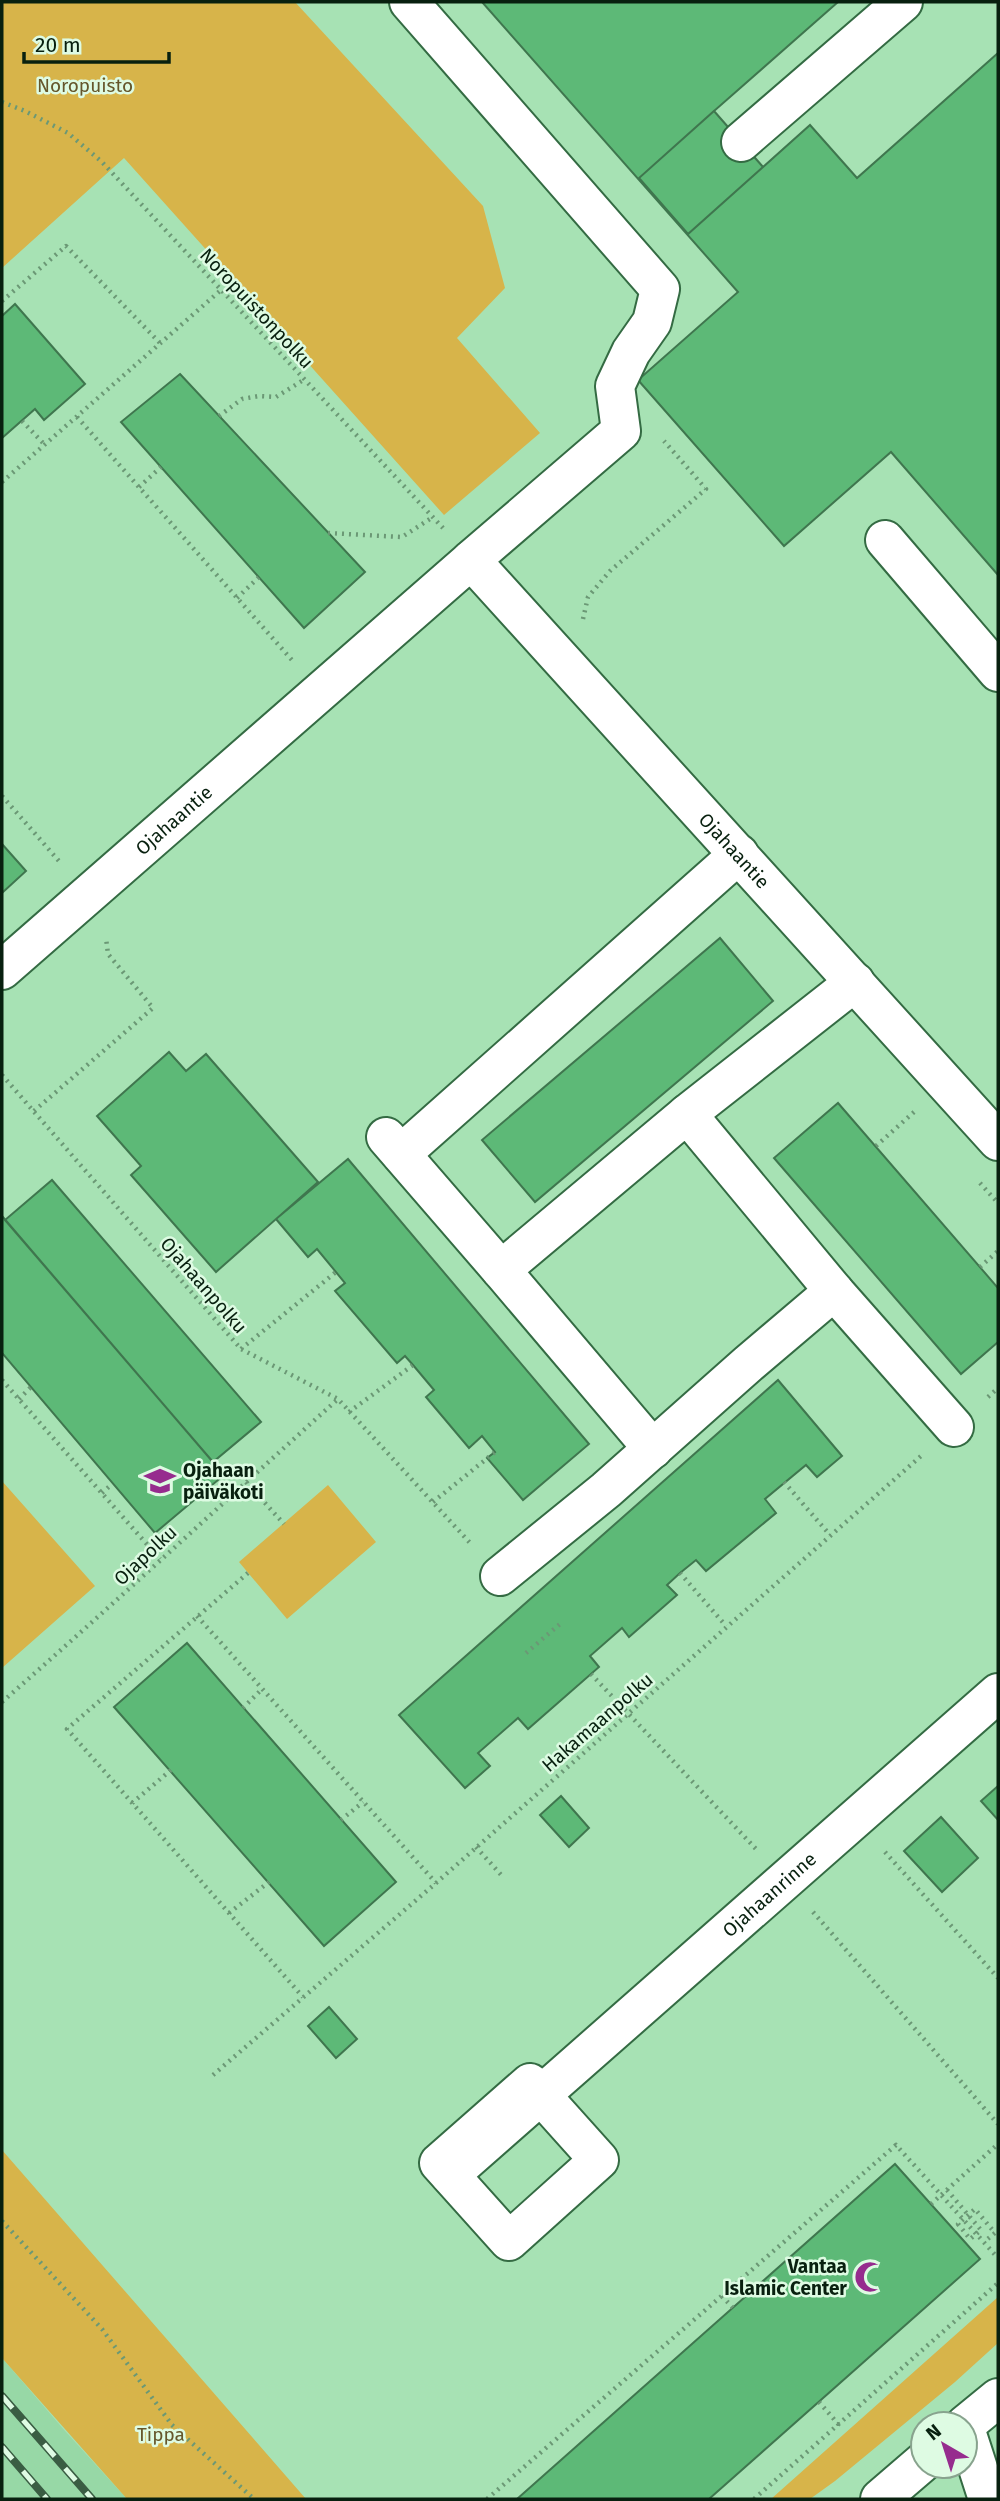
<svg xmlns="http://www.w3.org/2000/svg" width="1000" height="2501" font-family="'Fira Sans',sans-serif">
<style>
.built{fill:#97d8a6}
.green{fill:#d7b44a}
.building{fill:#5db977;stroke:#3f764e;stroke-width:2}
.lines{fill:none;stroke-linecap:round;stroke-linejoin:round}
.minor-casing{stroke:#346b43;stroke-width:42}
.major-casing{stroke:#346b43;stroke-width:42}
.path{stroke:#6b9875;stroke-width:4.5;stroke-dasharray:2 5;stroke-linecap:butt}
.minor{stroke:#fff;stroke-width:38}
.major{stroke:#fff;stroke-width:38}
.rail-casing{stroke:#3a5d43;stroke-width:8}
.rail{stroke:#defbe3;stroke-width:5;stroke-dasharray:16;stroke-linecap:butt}
.path-bridge{stroke:#6b9875;stroke-width:4.5;stroke-dasharray:2 5;stroke-linecap:butt}
.labels{text-anchor:middle;stroke-width:5;stroke-linejoin:round;paint-order:stroke}
.park-label{font-size:19px;fill:#65562a;stroke:#defbe3}
.street-label{font-size:19px;fill:#08200f;stroke:#defbe3}
.poi-label{font-size:19px;font-weight:bold;fill:#08200f;stroke:#defbe3;text-anchor:start}
</style>
<rect width="100%" height="100%" fill="#a7e2b4"/>
<path class="built" d="M 2,2358 L 65,2431 L 127,2499 L 2,2499 Z"/>
<path class="green" d="M 2,2 L 295,2 L 483,206 L 505,288 L 457,338 L 540,433 L 444,515 L 124,158 L 2,268 Z
M 2,1481 L 95,1586 L 2,1668 Z
M 328,1485 L 376,1542 L 287,1619 L 239,1562 Z
M 2,2150 L 306,2499 L 127,2499 L 2,2358 Z
M 998,2297 L 998,2343 L 955,2382 L 835,2481 L 810,2499 L 771,2499 Z"/>
<path class="building" d="M 482,2 L 838,2 L 714,111 L 763,167 L 810,125 L 857,178 L 998,53 L 998,575 L 891,452 L 784,546 L 638,380 L 738,292 Z
M 714,111 L 763,167 L 688,234 L 639,178 Z
M 15,304 L 85,384 L 44,420 L 35,409 L 2,438 L 2,316 Z
M 180,374 L 365,572 L 304,628 L 121,422 Z
M 2,844 L 26,871 L 2,893 Z
M 720,938 L 773,1001 L 535,1202 L 482,1140 Z
M 169,1052 L 186,1071 L 206,1054 L 318,1182 L 216,1272 L 131,1175 L 141,1166 L 97,1116 Z
M 838,1103 L 998,1288 L 998,1342 L 961,1374 L 774,1158 Z
M 348,1159 L 589,1444 L 523,1500 L 487,1458 L 495,1452 L 482,1436 L 469,1448 L 426,1397 L 434,1390 L 413,1365 L 405,1356 L 397,1363 L 335,1291 L 345,1283 L 317,1249 L 308,1257 L 276,1219 Z
M 52,1180 L 261,1422 L 213,1462 L 5,1220 Z
M 2,1216 L 224,1475 L 155,1533 L 2,1353 Z
M 778,1380 L 842,1456 L 817,1477 L 806,1465 L 765,1499 L 776,1513 L 706,1571 L 696,1560 L 680,1573 L 667,1585 L 677,1595 L 629,1637 L 622,1628 L 590,1656 L 599,1667 L 528,1729 L 518,1718 L 478,1753 L 490,1766 L 465,1788 L 399,1715 Z
M 187,1643 L 396,1882 L 324,1946 L 114,1707 Z
M 998,1786 L 998,1820 L 981,1801 Z
M 561,1796 L 589,1828 L 569,1847 L 540,1815 Z
M 941,1817 L 978,1858 L 942,1892 L 904,1851 Z
M 329,2007 L 357,2039 L 336,2058 L 308,2026 Z
M 895,2164 L 980,2259 L 709,2499 L 517,2499 Z"/>
<g class="lines">
<defs>
<g id="minor">
<path d="M 409,2 L 660,289 L 652,322 L 631,352 L 615,386 L 621,431 L 471,560"/>
<path d="M 741,142 L 903,2"/>
<path d="M 885,540 L 998,672"/>
<path id="s1" d="M 2,970 L 471,560 L 998,1141"/>
<path d="M 687,1114 L 855,982"/>
<path d="M 386,1137 L 501,1270 L 687,1114 L 834,1291 L 748,1364 L 606,1490 L 500,1576"/>
<path d="M 401,1154 L 739,854"/>
<path d="M 501,1270 L 653,1449"/>
<path d="M 834,1291 L 954,1427"/>
<path d="M 530,2083 L 599,2160 L 509,2241 L 439,2163 Z"/>
<path id="s2" d="M 450,2175 L 998,1693"/>
</g>
<path id="major" d="M 965,2425 L 998,2398
M 965,2428 L 988,2499
M 880,2499 L 923,2462"/>
</defs>
<use href="#minor" class="minor-casing"/>
<use href="#major" class="major-casing"/>
<path class="path" d="M 2,102 L 25,111 L 68,133 L 102,162 L 443,528
M 2,301 L 66,246 L 160,343
M 219,416 L 242,399 L 259,396 L 276,397 L 305,379
M 77,417 L 292,660
M 22,421 L 45,445
M 2,482 L 221,290
M 139,487 L 161,467
M 328,533 L 402,537 L 433,517
M 237,598 L 259,577
M 583,619 L 588,597 L 610,571 L 706,489 L 664,441
M 2,796 L 59,861
M 2,1075 L 241,1349 L 338,1399 L 472,1545
M 34,1111 L 153,1008 L 108,954 L 106,938
M 876,1146 L 914,1112
M 980,1183 L 998,1203
M 980,1267 L 998,1251
M 241,1349 L 336,1272
M 2,1380 L 160,1559
M 988,1397 L 998,1388
M 19,1399 L 31,1387
M 349,1412 L 413,1365
M 246,1482 L 284,1524
M 784,1482 L 830,1535
M 102,1493 L 112,1484
M 433,1502 L 495,1452
M 248,1573 L 67,1729 L 303,1997
M 680,1573 L 726,1626
M 197,1616 L 436,1883
M 526,1653 L 560,1624
M 591,1674 L 756,1849
M 2,1702 C 115,1603 226,1500 338,1399
M 243,1708 L 262,1689
M 132,1803 L 171,1770
M 341,1820 L 363,1802
M 476,1847 L 503,1877
M 885,1852 L 998,1978
M 813,1912 L 998,2124
M 229,1913 L 269,1882
M 213,2075 L 436,1883 L 921,1456
M 2,2221 L 102,2329 L 172,2425 L 254,2499
M 722,2296 L 733,2308
M 819,2402 L 839,2425
M 487,2499 L 896,2145 L 998,2258
M 754,2499 L 998,2283"/>
<use href="#minor" class="minor"/>
<use href="#major" class="major"/>
<defs>
<path id="rail" d="M 2,2396 L 92,2499
M 2,2447 L 47,2499"/>
</defs>
<use href="#rail" class="rail-casing"/>
<use href="#rail" class="rail"/>
<path class="path-bridge" d="M 947,2190 L 981,2230 L 970,2239 L 958,2224 L 975,2209 L 995,2233 L 984,2242
M 931,2204 L 998,2144"/>
</g>
<defs>
<symbol id="school-bare" viewBox="-9 -9 18 18"><path d="M0-5L7-2L0 1L-7-2ZM-4 1L0 2.5L4 1V4Q0 6-4 4Z" fill="#962c8e" stroke="#defbe3" stroke-width="2.5" paint-order="stroke"/></symbol>
<symbol id="mosque-bare" viewBox="-9 -9 18 18"><path d="M3.5-4.9A6 6 0 1 0 3.5 4.9A5 5 0 1 1 3.5-4.9Z" fill="#962c8e" stroke="#defbe3" stroke-width="2.5" paint-order="stroke"/></symbol>
</defs>
<g fill-rule="evenodd">
<use href="#school-bare" x="138" y="1459" width="44" height="44"/>
<use href="#mosque-bare" x="848" y="2255" width="44" height="44"/>
</g>
<g class="labels">
<g class="park-label">
<text x="85" y="92">Noropuisto</text>
<text x="161" y="2441">Tippa</text>
</g>
<g class="street-label">
<text transform="translate(257 308) rotate(47)" y="7">Noropuistonpolku</text>
<text dy="7" stroke="none"><textPath href="#s1" startOffset="228">Ojahaantie</textPath></text>
<text dy="7" stroke="none"><textPath href="#s1" startOffset="1015">Ojahaantie</textPath></text>
<text transform="translate(204 1285) rotate(49)" y="7">Ojahaanpolku</text>
<text transform="translate(145 1555) rotate(-43)" y="7">Ojapolku</text>
<text transform="translate(597 1722) rotate(-41)" y="7">Hakamaanpolku</text>
<text dy="7" stroke="none"><textPath href="#s2" startOffset="425">Ojahaanrinne</textPath></text>
</g>
<g class="poi-label">
<text x="183" y="1477">Ojahaan<tspan x="183" dy="22">päiväkoti</tspan></text>
<text x="847" y="2273" text-anchor="end">Vantaa<tspan x="847" dy="22">Islamic Center</tspan></text>
</g>
</g>
<rect width="1000" height="2501" fill="none" stroke="#08200f" stroke-width="7"/>
<g transform="translate(944 2445) rotate(321)"><circle r="33" fill="#defbe3" stroke="#88a38e" stroke-width="2"/>
<path d="M0-5L12 26L0 18L-12 26Z" fill="#962c8e"/>
<text y="-10" font-size="19" font-weight="bold" text-anchor="middle" fill="#08200f">N</text>
</g>
<path d="M24 52v10h145v-10" fill="none" stroke="#08200f" stroke-width="3.5"/>
<text x="35" y="52" font-size="21" fill="#08200f" stroke="#defbe3" stroke-width="5" paint-order="stroke">20 m</text>
</svg>
